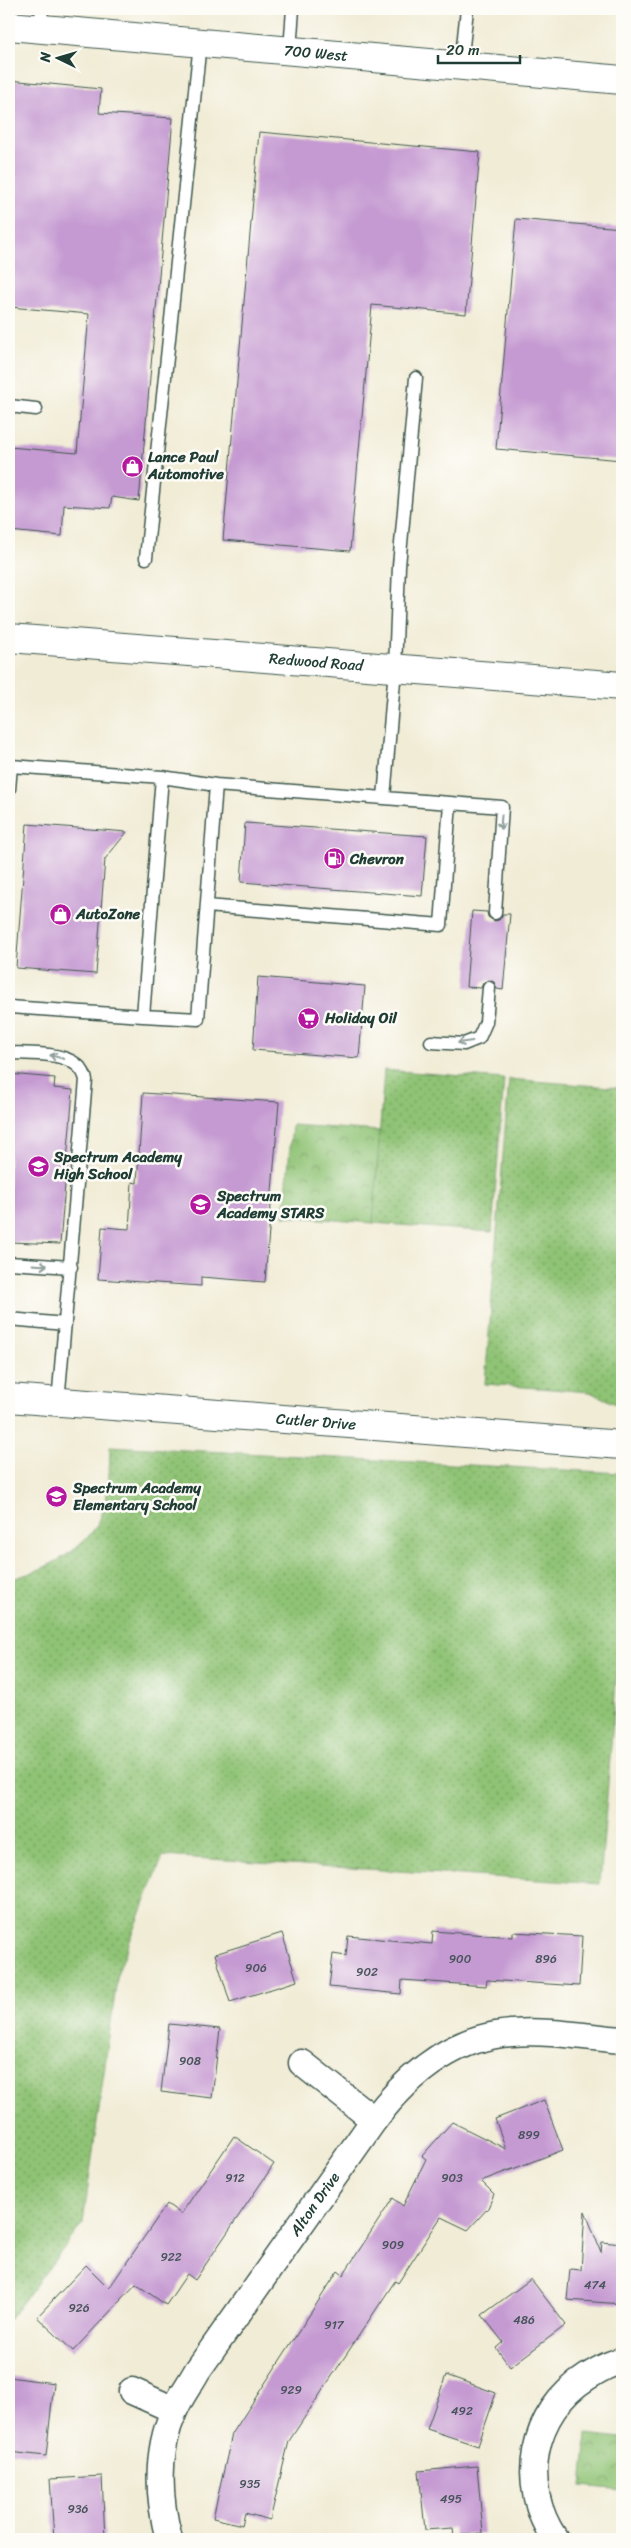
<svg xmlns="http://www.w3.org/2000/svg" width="631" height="2548" font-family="Sriracha,sans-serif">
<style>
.grass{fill:url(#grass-dots);stroke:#578054}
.park{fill:url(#park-crowns);stroke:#578054}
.building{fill:#c59ad2}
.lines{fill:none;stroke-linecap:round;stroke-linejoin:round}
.service-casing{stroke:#3e574c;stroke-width:15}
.minor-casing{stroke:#3e574c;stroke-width:29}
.tertiary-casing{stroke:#3e574c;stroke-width:30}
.secondary-casing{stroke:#3e574c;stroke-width:30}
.service{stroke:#fff;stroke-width:12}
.minor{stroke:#fff;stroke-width:26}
.tertiary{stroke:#fff;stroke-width:28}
.secondary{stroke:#fff;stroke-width:28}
.oneway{stroke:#8f9e9a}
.labels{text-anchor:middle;stroke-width:5;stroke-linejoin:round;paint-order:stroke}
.number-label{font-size:12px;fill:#48545c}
.street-label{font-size:15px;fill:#1f3d34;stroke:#fdfcf7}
.poi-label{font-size:15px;font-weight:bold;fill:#1f3d34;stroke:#fdfcf7;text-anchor:start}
</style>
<defs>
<pattern id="grass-dots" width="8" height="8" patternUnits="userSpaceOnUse" patternTransform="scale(1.25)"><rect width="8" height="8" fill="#8fc374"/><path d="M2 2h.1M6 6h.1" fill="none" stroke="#74a060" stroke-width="1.8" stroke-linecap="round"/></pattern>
<pattern id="park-crowns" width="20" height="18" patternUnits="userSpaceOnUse" patternTransform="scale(1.25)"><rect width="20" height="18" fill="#8fc374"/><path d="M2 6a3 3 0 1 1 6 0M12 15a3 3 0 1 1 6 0" fill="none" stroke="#74a060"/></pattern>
</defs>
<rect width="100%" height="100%" fill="#fdfcf7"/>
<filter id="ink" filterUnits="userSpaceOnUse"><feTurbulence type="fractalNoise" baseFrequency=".02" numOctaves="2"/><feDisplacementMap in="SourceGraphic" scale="10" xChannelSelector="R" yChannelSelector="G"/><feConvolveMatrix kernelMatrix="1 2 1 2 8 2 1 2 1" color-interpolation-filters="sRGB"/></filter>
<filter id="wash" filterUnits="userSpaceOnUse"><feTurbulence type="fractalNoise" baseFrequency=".0096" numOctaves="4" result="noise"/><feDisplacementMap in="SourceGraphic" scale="20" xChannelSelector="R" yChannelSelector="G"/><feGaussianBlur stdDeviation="1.12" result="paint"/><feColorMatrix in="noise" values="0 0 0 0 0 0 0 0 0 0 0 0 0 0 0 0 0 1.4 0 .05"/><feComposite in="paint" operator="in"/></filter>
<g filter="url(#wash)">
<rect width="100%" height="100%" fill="#f1ecd6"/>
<path class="grass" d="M 384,1070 L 504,1079 L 492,1232 L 373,1223 Z
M 509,1079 L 622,1088 L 622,1407 L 590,1392 L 485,1384 Z
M 110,1446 L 622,1473 L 622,1607 L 600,1884 L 163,1856 L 118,1972 L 83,2223 L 9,2320 L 9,1580 C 44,1570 89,1550 102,1514 C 110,1492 109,1468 110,1446 Z"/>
<path class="park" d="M 292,1125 L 380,1131 L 373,1223 L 284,1216 Z
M 587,2434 L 622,2438 L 622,2490 L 582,2486 Z"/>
<g id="blocks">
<path class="building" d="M 9,80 L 101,89 L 99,113 L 173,118 L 139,501 L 112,497 L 110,508 L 64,505 L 62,536 L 9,531 L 9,447 L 77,453 L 89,314 L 9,307 Z
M 259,132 L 480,152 L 466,314 L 372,305 L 350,551 L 223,540 Z
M 516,219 L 622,228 L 622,460 L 496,449 Z
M 245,823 L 427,836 L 422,896 L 241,882 Z
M 27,824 L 127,832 L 105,859 L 96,974 L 16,968 Z
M 472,911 L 487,912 L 488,917 L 494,921 L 499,920 L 503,914 L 510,914 L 503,990 L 497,989 L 494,982 L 489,980 L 483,983 L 481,988 L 466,987 Z
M 258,977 L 365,986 L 359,1058 L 253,1050 Z
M 9,1074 L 55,1078 L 54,1088 L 73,1090 L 60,1244 L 9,1242 Z
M 143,1093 L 279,1102 L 265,1282 L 201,1277 L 201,1286 L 98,1279 L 102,1227 L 129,1229 L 132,1182 L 137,1183 Z
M 433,1931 L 513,1937 L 513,1932 L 582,1936 L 579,1986 L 487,1980 L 486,1986 L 402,1980 L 401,1994 L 329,1987 L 333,1954 L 346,1956 L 348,1936 L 432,1944 Z
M 282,1933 L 297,1981 L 230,2002 L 215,1954 Z
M 169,2024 L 220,2029 L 212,2098 L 161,2092 Z
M 544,2100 L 563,2150 L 481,2181 L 494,2194 L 488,2208 L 468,2230 L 441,2217 L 398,2283 L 395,2281 L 289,2441 L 270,2520 L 245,2513 L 242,2525 L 213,2518 L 232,2434 L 338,2271 L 343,2275 L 393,2198 L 403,2206 L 426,2159 L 422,2156 L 452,2122 L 506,2149 L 495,2119 Z
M 234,2136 L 274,2164 L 195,2280 L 187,2274 L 166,2305 L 136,2284 L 73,2351 L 37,2317 L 86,2265 L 109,2288 L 167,2204 L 181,2214 Z
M 585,2211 L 601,2252 L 602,2242 L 622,2244 L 622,2304 L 567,2300 L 570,2269 L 581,2270 Z
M 531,2279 L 566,2325 L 510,2367 L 496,2348 L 503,2342 L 482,2315 Z
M 446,2375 L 496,2393 L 478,2446 L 427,2429 Z
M 9,2377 L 54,2383 L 46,2456 L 9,2452 Z
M 477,2466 L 483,2533 L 454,2536 L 453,2528 L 425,2530 L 419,2471 Z
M 102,2476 L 105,2539 L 54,2539 L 50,2479 Z"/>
</g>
</g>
<g filter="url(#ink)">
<use href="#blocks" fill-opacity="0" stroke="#3e574c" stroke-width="1"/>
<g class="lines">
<defs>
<path id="service" d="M 40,28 L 42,9
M 290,50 L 293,9
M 461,65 L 467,9
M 9,406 L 36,409
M 146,558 L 200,43
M 162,777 L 216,785 L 384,798
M 9,789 L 11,766 L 162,777 L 143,1016 L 9,1007
M 450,803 L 502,807 L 495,913
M 207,906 L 441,925 L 450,803 L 384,798 L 395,669 L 399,566 L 416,378
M 143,1016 L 198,1019 L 216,785
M 431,1042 L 464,1044 L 479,1038 L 486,1022 L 489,988
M 9,1053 C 32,1054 80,1050 86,1080 L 58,1402
M 9,1263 L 71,1267
M 9,1319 L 65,1324"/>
<g id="minor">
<path d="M 302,2063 L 374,2120"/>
<path d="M 132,2391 L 174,2410"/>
<path id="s1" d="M 169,2539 C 158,2497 156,2452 174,2411 C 180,2397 190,2384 197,2371 L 374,2120 C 408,2075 452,2037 512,2033 C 548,2030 586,2037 622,2040"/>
<path d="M 555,2539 C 518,2485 531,2412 587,2377 C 598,2370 610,2363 622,2361"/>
</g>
<g id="tertiary">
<path id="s2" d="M 9,26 L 622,80"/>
<path id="s3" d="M 9,1398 L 622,1445"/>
</g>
<g id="secondary">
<path id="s4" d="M 9,638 L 622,686"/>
</g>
</defs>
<use href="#service" class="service-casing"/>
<use href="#minor" class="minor-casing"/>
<use href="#tertiary" class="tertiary-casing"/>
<use href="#secondary" class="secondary-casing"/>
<use href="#service" class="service"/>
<use href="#minor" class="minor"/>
<use href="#tertiary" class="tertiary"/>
<use href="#secondary" class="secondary"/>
</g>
<defs><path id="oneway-shaft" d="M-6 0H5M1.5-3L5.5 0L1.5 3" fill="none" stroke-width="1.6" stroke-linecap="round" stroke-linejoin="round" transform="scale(1.25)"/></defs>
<g class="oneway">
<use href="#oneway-shaft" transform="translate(501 822) rotate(94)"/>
<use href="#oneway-shaft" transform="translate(465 1042) rotate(172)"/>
<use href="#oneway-shaft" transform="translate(57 1057) rotate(-165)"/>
<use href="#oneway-shaft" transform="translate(40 1265) rotate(4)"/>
</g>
</g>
<defs>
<symbol id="shop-disc" viewBox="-11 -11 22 22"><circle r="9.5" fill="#b5179e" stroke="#fdfcf7"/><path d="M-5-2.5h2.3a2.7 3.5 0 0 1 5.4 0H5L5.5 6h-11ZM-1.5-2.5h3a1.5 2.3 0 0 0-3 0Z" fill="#fff"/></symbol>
<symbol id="fuel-disc" viewBox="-11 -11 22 22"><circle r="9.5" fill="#b5179e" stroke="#fdfcf7"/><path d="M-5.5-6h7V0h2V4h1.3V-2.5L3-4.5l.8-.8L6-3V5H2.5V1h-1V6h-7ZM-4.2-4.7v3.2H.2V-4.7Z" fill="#fff"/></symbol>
<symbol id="supermarket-disc" viewBox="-11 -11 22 22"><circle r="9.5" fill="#b5179e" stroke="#fdfcf7"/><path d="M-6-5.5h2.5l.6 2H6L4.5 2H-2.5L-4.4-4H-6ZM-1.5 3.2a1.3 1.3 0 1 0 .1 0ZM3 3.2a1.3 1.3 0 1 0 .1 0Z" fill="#fff"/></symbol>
<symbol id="school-disc" viewBox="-11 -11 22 22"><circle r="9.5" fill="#b5179e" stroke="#fdfcf7"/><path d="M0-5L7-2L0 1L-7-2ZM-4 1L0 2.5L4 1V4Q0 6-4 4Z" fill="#fff"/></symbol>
</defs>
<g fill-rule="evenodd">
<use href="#shop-disc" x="120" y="454" width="25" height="25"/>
<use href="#fuel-disc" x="322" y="846" width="25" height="25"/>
<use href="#shop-disc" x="48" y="902" width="25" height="25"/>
<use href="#supermarket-disc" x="296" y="1006" width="25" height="25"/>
<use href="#school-disc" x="26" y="1154" width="25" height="25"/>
<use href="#school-disc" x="188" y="1192" width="25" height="25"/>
<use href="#school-disc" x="44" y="1484" width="25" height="25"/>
</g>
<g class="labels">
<g class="number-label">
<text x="460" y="1963">900</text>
<text x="546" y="1963">896</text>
<text x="256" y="1972">906</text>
<text x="367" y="1976">902</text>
<text x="190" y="2065">908</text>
<text x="529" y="2139">899</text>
<text x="235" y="2182">912</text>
<text x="452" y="2182">903</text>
<text x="393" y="2249">909</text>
<text x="171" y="2261">922</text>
<text x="595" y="2289">474</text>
<text x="79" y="2312">926</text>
<text x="524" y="2324">486</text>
<text x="334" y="2329">917</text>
<text x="291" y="2394">929</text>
<text x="462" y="2415">492</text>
<text x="250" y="2488">935</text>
<text x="451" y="2503">495</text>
<text x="78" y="2513">936</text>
</g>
<g class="street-label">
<text dy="5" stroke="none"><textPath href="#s2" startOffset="308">700 West</textPath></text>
<text dy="5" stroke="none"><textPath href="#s4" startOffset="308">Redwood Road</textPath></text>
<text dy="5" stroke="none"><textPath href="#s3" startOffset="308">Cutler Drive</textPath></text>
<text dy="5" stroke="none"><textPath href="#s1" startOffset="381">Alton Drive</textPath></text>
</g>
<g class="poi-label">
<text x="148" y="462">Lance Paul<tspan x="148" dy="17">Automotive</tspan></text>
<text x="350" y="864">Chevron</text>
<text x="76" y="919">AutoZone</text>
<text x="325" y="1023">Holiday Oil</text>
<text x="54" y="1162">Spectrum Academy<tspan x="54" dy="17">High School</tspan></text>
<text x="217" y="1201">Spectrum<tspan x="217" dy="17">Academy STARS</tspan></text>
<text x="73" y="1493">Spectrum Academy<tspan x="73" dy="17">Elementary School</tspan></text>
</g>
</g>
<rect width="631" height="2548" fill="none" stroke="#fdfcf7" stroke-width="30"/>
<g transform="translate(58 58) rotate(275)" stroke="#fdfcf7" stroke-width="4" paint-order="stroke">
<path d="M0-4L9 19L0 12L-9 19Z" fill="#1f3d34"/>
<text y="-8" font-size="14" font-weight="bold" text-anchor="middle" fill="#1f3d34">N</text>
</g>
<path d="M438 55v8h82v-8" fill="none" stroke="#1f3d34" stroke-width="2.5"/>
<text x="446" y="55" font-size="15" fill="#1f3d34" stroke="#fdfcf7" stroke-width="4" paint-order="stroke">20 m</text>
</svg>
